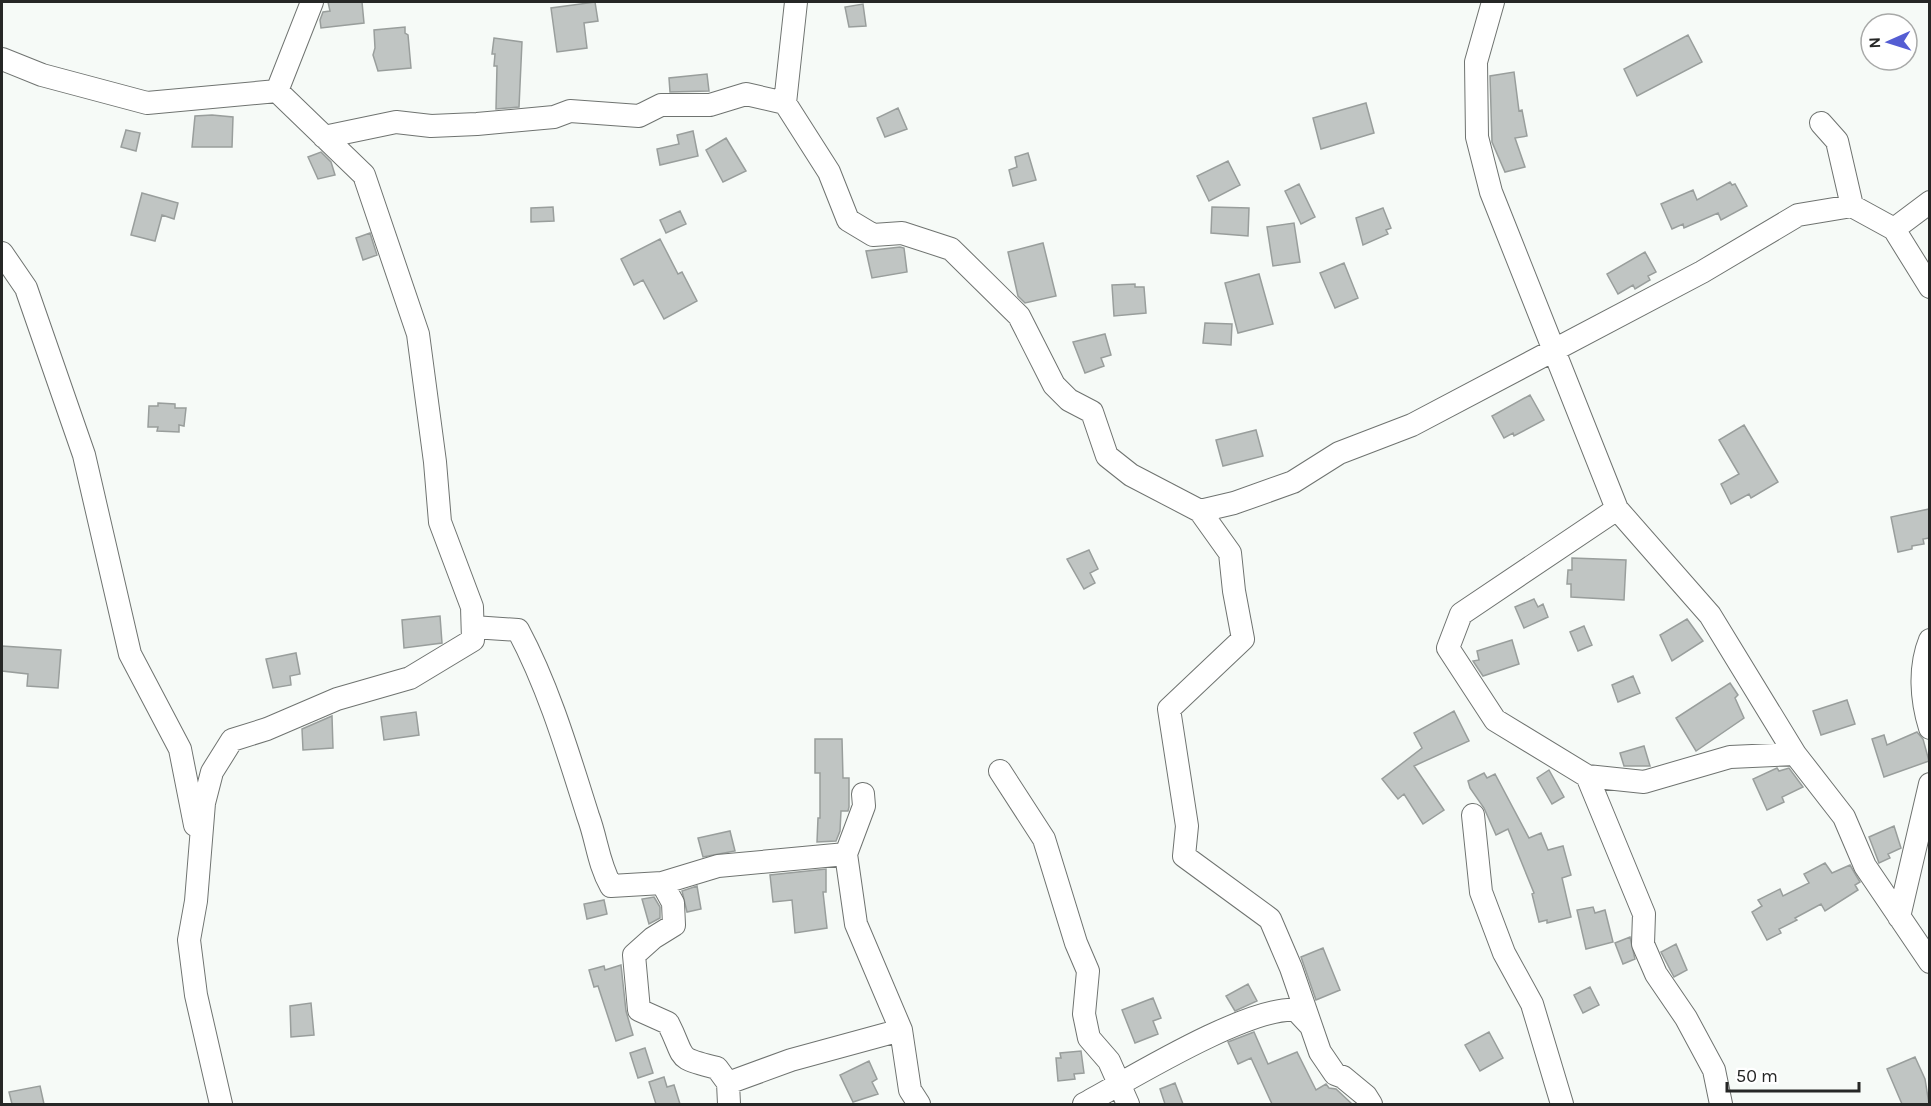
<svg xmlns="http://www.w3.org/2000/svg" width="1931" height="1106" font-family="Karla,sans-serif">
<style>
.building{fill:#c0c5c3;stroke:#999e9c;stroke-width:1.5}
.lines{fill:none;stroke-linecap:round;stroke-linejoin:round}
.minor-casing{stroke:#6f7370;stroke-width:24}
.minor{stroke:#fff;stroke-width:22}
</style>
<rect width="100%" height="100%" fill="#f6faf7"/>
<path class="building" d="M 328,2 L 362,2 L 364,23 L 321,28 L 320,20 L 323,12 L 330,11 Z
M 595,2 L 598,21 L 584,23 L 587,48 L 557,52 L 551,8 Z
M 863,4 L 866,26 L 849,27 L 845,7 Z
M 405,27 L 405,33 L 408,35 L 411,68 L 378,71 L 373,55 L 375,48 L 374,30 Z
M 1688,35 L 1702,62 L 1637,96 L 1624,69 Z
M 494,38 L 522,42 L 519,107 L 496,109 L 497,66 L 494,66 L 495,54 L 492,54 Z
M 1514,72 L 1519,111 L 1522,110 L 1527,136 L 1515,138 L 1525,167 L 1505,172 L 1492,142 L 1490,76 Z
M 707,74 L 709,91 L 670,92 L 669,78 Z
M 1366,103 L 1374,133 L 1321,149 L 1313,118 Z
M 898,108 L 907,129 L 885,137 L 877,118 Z
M 212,115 L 233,117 L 232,147 L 192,147 L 195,116 Z
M 126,130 L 140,133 L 136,151 L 121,147 Z
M 693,131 L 698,156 L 660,165 L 657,149 L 679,144 L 677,135 Z
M 726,138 L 746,171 L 723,182 L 706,150 Z
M 321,152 L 331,162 L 335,175 L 318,179 L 308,157 Z
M 1028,153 L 1036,180 L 1013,186 L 1009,170 L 1017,167 L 1015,157 Z
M 1228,161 L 1240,185 L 1209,201 L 1197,176 Z
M 1730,182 L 1732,185 L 1735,184 L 1747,206 L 1721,220 L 1718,213 L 1684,228 L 1683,224 L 1672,229 L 1661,204 L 1693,190 L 1697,200 Z
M 1299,184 L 1315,217 L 1301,224 L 1285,191 Z
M 142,193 L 178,203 L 174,219 L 162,215 L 155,241 L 131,235 Z
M 553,207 L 554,221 L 531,222 L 531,208 Z
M 1212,207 L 1249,208 L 1248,236 L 1211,233 Z
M 1383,208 L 1391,228 L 1386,230 L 1388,234 L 1363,245 L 1356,218 Z
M 680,211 L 686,224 L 666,233 L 660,220 Z
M 1294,223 L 1300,262 L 1273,266 L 1267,227 Z
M 370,233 L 377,255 L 363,260 L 356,238 Z
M 660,239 L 678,274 L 682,272 L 697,301 L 664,319 L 643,280 L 634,285 L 621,259 Z
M 1043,243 L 1056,296 L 1025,303 L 1018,296 L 1008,252 Z
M 900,247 L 904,248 L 907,272 L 872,278 L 866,251 Z
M 1645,252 L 1656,272 L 1648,276 L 1650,280 L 1635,289 L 1633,285 L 1618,294 L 1607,274 Z
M 1344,263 L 1358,298 L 1335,308 L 1320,273 Z
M 1259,274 L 1273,324 L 1238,333 L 1225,283 Z
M 1135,284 L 1135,287 L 1144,287 L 1146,313 L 1114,316 L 1112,285 Z
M 1205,323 L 1232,324 L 1231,345 L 1203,343 Z
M 1105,334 L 1111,355 L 1101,358 L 1104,366 L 1085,373 L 1073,342 Z
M 1530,395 L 1544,420 L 1514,436 L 1513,433 L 1504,438 L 1492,416 Z
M 158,403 L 175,404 L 175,408 L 186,408 L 184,426 L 179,425 L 179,432 L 157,431 L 158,427 L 148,427 L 149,406 L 158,406 Z
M 1744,425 L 1778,482 L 1751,498 L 1749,494 L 1731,504 L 1721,484 L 1739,474 L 1719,440 Z
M 1256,430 L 1263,456 L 1223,466 L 1216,440 Z
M 1929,509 L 1929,538 L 1923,539 L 1924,544 L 1912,546 L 1912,549 L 1898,552 L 1891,517 Z
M 1089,550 L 1098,569 L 1090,573 L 1095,583 L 1084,589 L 1067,559 Z
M 1572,558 L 1626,560 L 1624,600 L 1571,597 L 1571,584 L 1567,584 L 1568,570 L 1572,570 Z
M 1534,599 L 1538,607 L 1543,604 L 1548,617 L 1524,628 L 1515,607 Z
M 440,616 L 442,643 L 404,648 L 402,620 Z
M 1687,619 L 1703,641 L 1672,661 L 1660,635 Z
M 1584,626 L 1592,645 L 1578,651 L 1570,632 Z
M 1512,640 L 1519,664 L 1483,676 L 1473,661 L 1479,660 L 1477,651 Z
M 2,646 L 61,650 L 58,688 L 27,686 L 28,674 L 2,671 Z
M 296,653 L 300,674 L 290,676 L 291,685 L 273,688 L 266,659 Z
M 1633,676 L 1640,693 L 1618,702 L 1612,685 Z
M 1730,683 L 1738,695 L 1735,698 L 1744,718 L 1696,751 L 1676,718 Z
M 1847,700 L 1855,724 L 1821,735 L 1813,711 Z
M 1454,711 L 1469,741 L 1414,766 L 1444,810 L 1423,824 L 1404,794 L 1398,799 L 1382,779 L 1422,748 L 1414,733 Z
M 416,712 L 419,735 L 384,740 L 381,717 Z
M 332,716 L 333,748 L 303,750 L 302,729 Z
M 1917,732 L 1923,739 L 1929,761 L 1884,777 L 1872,739 L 1884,735 L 1887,745 Z
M 815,739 L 842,739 L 843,778 L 849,778 L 849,807 L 848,811 L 841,811 L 840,831 L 836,841 L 817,842 L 818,818 L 820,818 L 820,773 L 815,773 Z
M 1644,746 L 1650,766 L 1624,766 L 1620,753 Z
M 1777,768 L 1779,771 L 1789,768 L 1803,787 L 1782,797 L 1784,802 L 1767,810 L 1753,779 Z
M 1549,770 L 1564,797 L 1552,804 L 1537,778 Z
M 1484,773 L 1487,778 L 1495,774 L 1529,838 L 1541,833 L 1548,850 L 1563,846 L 1571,875 L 1562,878 L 1571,917 L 1547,923 L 1547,920 L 1539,922 L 1532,894 L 1534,893 L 1508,829 L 1496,835 L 1484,808 L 1470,788 L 1468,781 Z
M 1894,826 L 1901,848 L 1888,854 L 1890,858 L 1879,863 L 1869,837 Z
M 730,831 L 735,851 L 703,857 L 698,838 Z
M 1825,863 L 1832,873 L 1850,865 L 1860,882 L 1855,885 L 1858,890 L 1825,911 L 1821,904 L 1795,918 L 1797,920 L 1779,929 L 1781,933 L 1767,940 L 1752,912 L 1762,906 L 1758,900 L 1780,889 L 1783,896 L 1809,883 L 1804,874 Z
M 826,869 L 826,892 L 823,892 L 827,928 L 795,933 L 792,900 L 773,902 L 770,875 Z
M 697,886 L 701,909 L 687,912 L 682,891 Z
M 654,897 L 660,907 L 660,918 L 649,924 L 642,899 Z
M 604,900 L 607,914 L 587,919 L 584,904 Z
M 1593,907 L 1595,913 L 1605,910 L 1613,942 L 1586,949 L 1577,910 Z
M 1630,937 L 1635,959 L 1623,964 L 1615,943 Z
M 1676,944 L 1687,970 L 1674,977 L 1661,952 Z
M 1323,948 L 1340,990 L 1316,1000 L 1301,957 Z
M 621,965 L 626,1011 L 633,1035 L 616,1041 L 598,986 L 594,987 L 589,970 L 604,966 L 605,970 Z
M 1248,984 L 1257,1001 L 1235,1011 L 1226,996 Z
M 1590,987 L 1599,1005 L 1583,1013 L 1574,995 Z
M 1153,998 L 1161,1018 L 1153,1021 L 1158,1034 L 1135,1043 L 1122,1010 Z
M 311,1003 L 314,1035 L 291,1037 L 290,1006 Z
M 1254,1032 L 1268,1064 L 1297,1052 L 1316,1090 L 1326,1084 L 1329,1088 L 1336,1089 L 1352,1104 L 1272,1104 L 1251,1058 L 1238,1064 L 1228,1042 Z
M 1489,1032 L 1503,1058 L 1480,1071 L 1465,1045 Z
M 645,1048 L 653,1073 L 638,1078 L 630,1053 Z
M 1081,1051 L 1084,1073 L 1074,1074 L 1075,1079 L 1058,1081 L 1056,1058 L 1061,1058 L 1060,1053 Z
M 1915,1057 L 1925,1079 L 1929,1104 L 1902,1104 L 1887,1069 Z
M 869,1061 L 877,1079 L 872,1082 L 878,1094 L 853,1102 L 840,1075 Z
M 664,1077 L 667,1087 L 674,1085 L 680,1104 L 656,1104 L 649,1082 Z
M 1175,1083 L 1183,1104 L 1165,1104 L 1160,1089 Z
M 40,1086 L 44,1104 L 12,1104 L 9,1092 Z"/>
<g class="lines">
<defs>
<path id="minor" d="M 1493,2 L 1476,62 L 1477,137 L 1491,192 L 1617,509 L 1710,615 L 1795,754 L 1844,817 L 1865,866 L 1930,962
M 2,59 L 42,75 L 147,103 L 277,91 L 364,175 L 418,334 L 435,462 L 440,522 L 472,607 L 473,640 L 410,678 L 337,699 L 267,729 L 232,740 L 212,772 L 204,803 L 196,901 L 189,940 L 196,995 L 221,1104
M 277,91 L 312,2
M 785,103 L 796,2
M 1821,123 L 1837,141 L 1852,206
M 324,137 L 396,122 L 431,126 L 477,124 L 554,117 L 570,111 L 639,116 L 661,105 L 710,105 L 746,94 L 785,103 L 829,172 L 848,220 L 873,235 L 902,233 L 951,249 L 1019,316 L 1054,385 L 1069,400 L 1092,412 L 1107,456 L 1131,475 L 1200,511 L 1230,553 L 1234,591 L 1243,639 L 1169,709 L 1187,826 L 1184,856 L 1270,919 L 1291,968 L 1320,1052 L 1335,1074 L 1343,1077 L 1366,1096 L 1371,1104
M 1930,202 L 1894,229 L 1930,287
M 2,253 L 26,288 L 84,455 L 130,654 L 180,749 L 195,825
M 1617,509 L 1461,614 L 1448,648 L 1495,720 L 1587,776 L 1644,782 L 1730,757 L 1795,754
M 1200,511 L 1234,503 L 1293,482 L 1339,453 L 1412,425 L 1702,272 L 1798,215 L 1852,206 L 1894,229
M 473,627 L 518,630 C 549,688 568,753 588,816 C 597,840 598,863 611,886 L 662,883 L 718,866 L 846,854
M 1930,640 C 1919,667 1921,699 1930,728
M 1000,771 L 1044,839 L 1076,943 L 1088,971 L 1084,1014 L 1089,1038 L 1109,1061 L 1128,1104
M 1587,776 L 1644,914 L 1643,944 L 1656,974 L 1686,1018 L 1714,1070 L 1721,1104
M 863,794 L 864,806 L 846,854 L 856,924 L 901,1030 L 910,1090 L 919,1104
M 1473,815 L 1481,892 L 1504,953 L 1532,1004 L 1562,1104
M 662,883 L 673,903 L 674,925 L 653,938 L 634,955 L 639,1010 L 668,1023 C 687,1060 673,1057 717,1068 L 728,1083 L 791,1060 L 901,1030
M 1899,917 L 1930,784
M 728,1083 L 729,1104
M 1084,1104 C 1130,1079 1248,1006 1296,1010 L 1309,1024"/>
</defs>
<use href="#minor" class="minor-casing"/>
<use href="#minor" class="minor"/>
</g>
<rect width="1931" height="1106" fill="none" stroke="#262726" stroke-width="6"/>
<g transform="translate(1889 42) rotate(267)"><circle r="28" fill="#ffffff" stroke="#a8a9a8" stroke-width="1.5"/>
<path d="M0-4.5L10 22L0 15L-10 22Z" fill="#545dd3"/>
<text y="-9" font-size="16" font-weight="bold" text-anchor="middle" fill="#262726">N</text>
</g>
<path d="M1727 1082v9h132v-9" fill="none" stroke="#262726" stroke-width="3"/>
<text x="1736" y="1082" font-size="18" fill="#262726" stroke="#ffffff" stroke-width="4.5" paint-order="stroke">50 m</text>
</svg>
